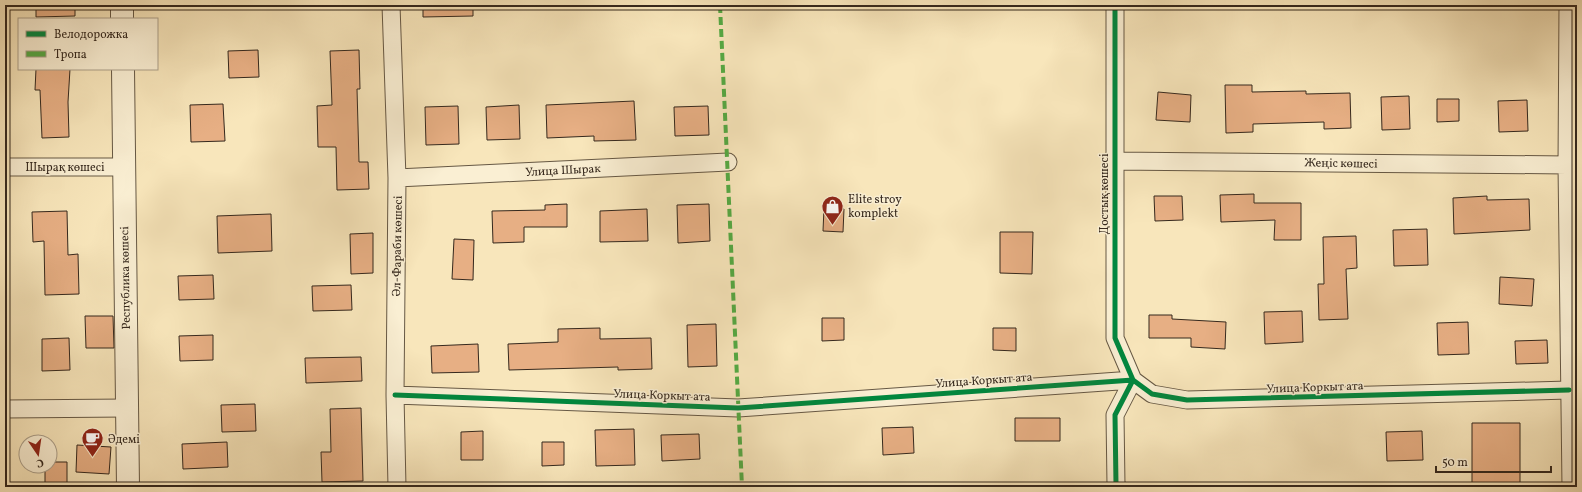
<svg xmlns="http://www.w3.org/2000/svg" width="1582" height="492" font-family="Vollkorn,serif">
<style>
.building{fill:#e7af84;stroke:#35281d}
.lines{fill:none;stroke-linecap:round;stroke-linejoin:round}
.minor-casing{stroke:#665844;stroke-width:19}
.tertiary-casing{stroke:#665844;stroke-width:24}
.minor{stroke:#faefd3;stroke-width:17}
.tertiary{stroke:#faefd3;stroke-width:22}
.quiet{stroke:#54aa43;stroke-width:4;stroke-dasharray:8 4;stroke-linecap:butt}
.cycleway-casing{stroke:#faefd3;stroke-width:8}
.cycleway{stroke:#00873e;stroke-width:5}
.labels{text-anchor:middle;stroke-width:3;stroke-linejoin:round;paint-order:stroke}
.street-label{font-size:12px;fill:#35281d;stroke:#faefd3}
.poi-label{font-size:12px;fill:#35281d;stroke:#faefd3;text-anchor:start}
</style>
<rect width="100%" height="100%" fill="#f8e6bb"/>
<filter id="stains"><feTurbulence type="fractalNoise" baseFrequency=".005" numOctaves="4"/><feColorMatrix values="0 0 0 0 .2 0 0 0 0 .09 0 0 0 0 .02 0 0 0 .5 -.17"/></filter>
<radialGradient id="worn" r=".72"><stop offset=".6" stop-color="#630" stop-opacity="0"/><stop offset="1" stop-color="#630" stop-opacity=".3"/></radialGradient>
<path class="building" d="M 36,5 L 75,5 L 75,16 L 36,17 Z
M 423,5 L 473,5 L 473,16 L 423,17 Z
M 258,50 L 259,77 L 229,78 L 228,51 Z
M 359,50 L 360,89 L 357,89 L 359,162 L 368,162 L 369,189 L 337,190 L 336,147 L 318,147 L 317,106 L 332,105 L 330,51 Z
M 36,69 L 70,69 L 68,102 L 69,137 L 42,138 L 40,90 L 35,90 Z
M 1225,85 L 1252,85 L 1252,92 L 1306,91 L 1306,94 L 1350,93 L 1351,128 L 1324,129 L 1324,122 L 1253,124 L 1253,132 L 1226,133 Z
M 1158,92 L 1191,95 L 1190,122 L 1156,120 Z
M 1409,96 L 1410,129 L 1382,130 L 1381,97 Z
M 1437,99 L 1459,99 L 1459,121 L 1437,122 Z
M 1527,100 L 1528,131 L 1499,132 L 1498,101 Z
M 634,101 L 636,140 L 594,141 L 594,136 L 547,138 L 546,105 Z
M 223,104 L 225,141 L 191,142 L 190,105 Z
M 519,105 L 520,139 L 487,140 L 486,107 Z
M 458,106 L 459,144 L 426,145 L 425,107 Z
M 708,106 L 709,135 L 675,136 L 674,107 Z
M 1254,194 L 1254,203 L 1301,203 L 1301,240 L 1274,240 L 1275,220 L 1221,222 L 1220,195 Z
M 1154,196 L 1182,196 L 1183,220 L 1155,221 Z
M 1487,196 L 1487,200 L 1529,199 L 1530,230 L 1454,234 L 1453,198 Z
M 567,204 L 567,227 L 524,227 L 524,242 L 493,243 L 492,211 L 545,210 L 545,205 Z
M 709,204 L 710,241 L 678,243 L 677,205 Z
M 824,208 L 844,209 L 843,232 L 823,231 Z
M 647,209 L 648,241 L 600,242 L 600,211 Z
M 67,211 L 68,255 L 78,254 L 79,294 L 45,295 L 44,241 L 33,242 L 32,212 Z
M 271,214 L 272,251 L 218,253 L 217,216 Z
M 1427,229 L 1428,265 L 1394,266 L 1393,230 Z
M 1000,232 L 1033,232 L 1032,274 L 1000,273 Z
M 373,233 L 373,273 L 351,274 L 350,234 Z
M 1356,236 L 1357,268 L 1346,269 L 1348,319 L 1319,320 L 1318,284 L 1324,284 L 1323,237 Z
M 454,239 L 474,240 L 473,280 L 452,279 Z
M 213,275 L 214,299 L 179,300 L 178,276 Z
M 1500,277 L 1534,279 L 1532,306 L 1499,304 Z
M 351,285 L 352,310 L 313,311 L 312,286 Z
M 1302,311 L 1303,342 L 1265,344 L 1264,312 Z
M 1149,315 L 1172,315 L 1172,319 L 1226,322 L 1225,349 L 1191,347 L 1191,338 L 1149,338 Z
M 85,316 L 113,316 L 114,348 L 86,348 Z
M 822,318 L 844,318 L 844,340 L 822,341 Z
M 1468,322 L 1469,354 L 1438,355 L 1437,323 Z
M 716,324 L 717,366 L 688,367 L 687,325 Z
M 600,328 L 600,339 L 651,338 L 652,369 L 618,370 L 618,367 L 509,370 L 508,344 L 558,342 L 558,329 Z
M 993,328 L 1016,328 L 1016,351 L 993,350 Z
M 213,335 L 213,360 L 180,361 L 179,336 Z
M 69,338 L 70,370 L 42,371 L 42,339 Z
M 1547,340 L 1548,363 L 1516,364 L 1515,341 Z
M 478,344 L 479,372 L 432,373 L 431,346 Z
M 361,357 L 362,381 L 306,383 L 305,358 Z
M 255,404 L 256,431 L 222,432 L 221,405 Z
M 361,408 L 363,481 L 322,482 L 321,452 L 331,452 L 330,409 Z
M 1015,418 L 1060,418 L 1060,441 L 1015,441 Z
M 1472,423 L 1520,423 L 1520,487 L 1472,487 Z
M 913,427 L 914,453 L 883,455 L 882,428 Z
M 634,429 L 635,465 L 596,466 L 595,430 Z
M 483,431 L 483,460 L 461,460 L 461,432 Z
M 1422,431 L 1423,460 L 1387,461 L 1386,432 Z
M 699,434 L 700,459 L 662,461 L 661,435 Z
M 227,442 L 228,467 L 183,469 L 182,444 Z
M 542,442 L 564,442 L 564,465 L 542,466 Z
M 77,445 L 111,447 L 109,474 L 76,472 Z
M 50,462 L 67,462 L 67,484 L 45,485 L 45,466 L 50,466 Z"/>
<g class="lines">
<defs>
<path id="minor" d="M 391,5 L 397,178 L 395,395 L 397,487
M 1115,5 L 1115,338 L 1133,380 L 1115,415 L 1116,485 L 1118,487
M 1568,5 L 1567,165 L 1571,487
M 1114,161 L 1567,165
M 5,167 L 124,167
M 397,178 L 728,162
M 395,395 L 738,408 L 1133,380 L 1152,394 L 1187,400 L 1569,390
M 5,409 L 127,408"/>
<path id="tertiary" d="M 122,5 L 122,19
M 123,69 L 128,487"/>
</defs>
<use href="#minor" class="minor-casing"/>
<use href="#tertiary" class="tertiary-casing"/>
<use href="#minor" class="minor"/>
<use href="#tertiary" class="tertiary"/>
<path class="quiet" d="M 720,5 L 742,487"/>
<defs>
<path id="cycleway" d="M 1115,5 L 1115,338 L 1133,380 L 1115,415 L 1116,485 L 1118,487
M 395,395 L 738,408 L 1133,380 L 1152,394 L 1187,400 L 1569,390"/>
</defs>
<use href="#cycleway" class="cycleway-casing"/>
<use href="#cycleway" class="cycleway"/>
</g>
<defs>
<symbol id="shop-pin" viewBox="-11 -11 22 30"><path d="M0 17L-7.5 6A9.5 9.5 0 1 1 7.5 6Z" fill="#8f2418" stroke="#faefd3"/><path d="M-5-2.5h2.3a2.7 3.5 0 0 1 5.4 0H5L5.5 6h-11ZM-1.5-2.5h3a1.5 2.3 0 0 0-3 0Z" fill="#fff"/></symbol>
<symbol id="cafe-pin" viewBox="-11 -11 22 30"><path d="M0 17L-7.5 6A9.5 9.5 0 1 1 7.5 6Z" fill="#8f2418" stroke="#faefd3"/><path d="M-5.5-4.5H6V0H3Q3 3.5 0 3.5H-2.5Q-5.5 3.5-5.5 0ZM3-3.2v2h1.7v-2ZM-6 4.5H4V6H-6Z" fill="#fff"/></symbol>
</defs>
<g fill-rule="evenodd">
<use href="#shop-pin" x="820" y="194" width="25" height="34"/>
<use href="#cafe-pin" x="80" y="426" width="25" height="34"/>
</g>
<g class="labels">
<g class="street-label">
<text transform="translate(1341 163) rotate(1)" y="4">Жеңіс көшесі</text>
<text x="65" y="171">Шырақ көшесі</text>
<text transform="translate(563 170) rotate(-3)" y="4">Улица Шырак</text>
<text transform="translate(1104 194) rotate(-90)" y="4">Достық көшесі</text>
<text transform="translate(397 246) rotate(-89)" y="4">Әл-Фараби көшесі</text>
<text transform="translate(125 278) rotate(-91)" y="4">Республика көшесі</text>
<text transform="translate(984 380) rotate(-4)" y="4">Улица Коркыт ата</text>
<text transform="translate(1315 387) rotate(-2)" y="4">Улица Коркыт ата</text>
<text transform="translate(662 395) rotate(2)" y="4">Улица Коркыт ата</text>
</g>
<g class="poi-label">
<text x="848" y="203">Elite stroy<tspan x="848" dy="14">komplekt</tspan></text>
<text x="108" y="443">Әдемі</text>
</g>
</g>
<rect width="1582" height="492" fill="none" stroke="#f8e6bb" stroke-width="20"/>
<rect x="6" y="6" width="1570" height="480" fill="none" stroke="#35281d" stroke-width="2"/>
<rect x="10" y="10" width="1562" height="472" fill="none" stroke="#35281d"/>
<rect x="18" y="18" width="140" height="52" fill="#faefd3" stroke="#ab9f8a"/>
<rect x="26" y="31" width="20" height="6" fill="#00873e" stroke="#ab9f8a"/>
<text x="54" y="38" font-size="12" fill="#35281d">Велодорожка</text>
<rect x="26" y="51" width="20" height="6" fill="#54aa43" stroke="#ab9f8a"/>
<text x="54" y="58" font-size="12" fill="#35281d">Тропа</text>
<g transform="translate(38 454) rotate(167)"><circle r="19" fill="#faefd3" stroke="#ab9f8a"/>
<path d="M0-3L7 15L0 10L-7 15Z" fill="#8f2418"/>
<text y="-6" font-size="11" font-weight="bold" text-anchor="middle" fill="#35281d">С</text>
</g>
<path d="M1436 466v6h115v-6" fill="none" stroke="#35281d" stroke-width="2"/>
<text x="1442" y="466" font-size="12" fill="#35281d" stroke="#faefd3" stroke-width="3" paint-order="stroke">50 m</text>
<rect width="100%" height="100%" filter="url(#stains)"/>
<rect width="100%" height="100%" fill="url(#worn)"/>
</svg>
